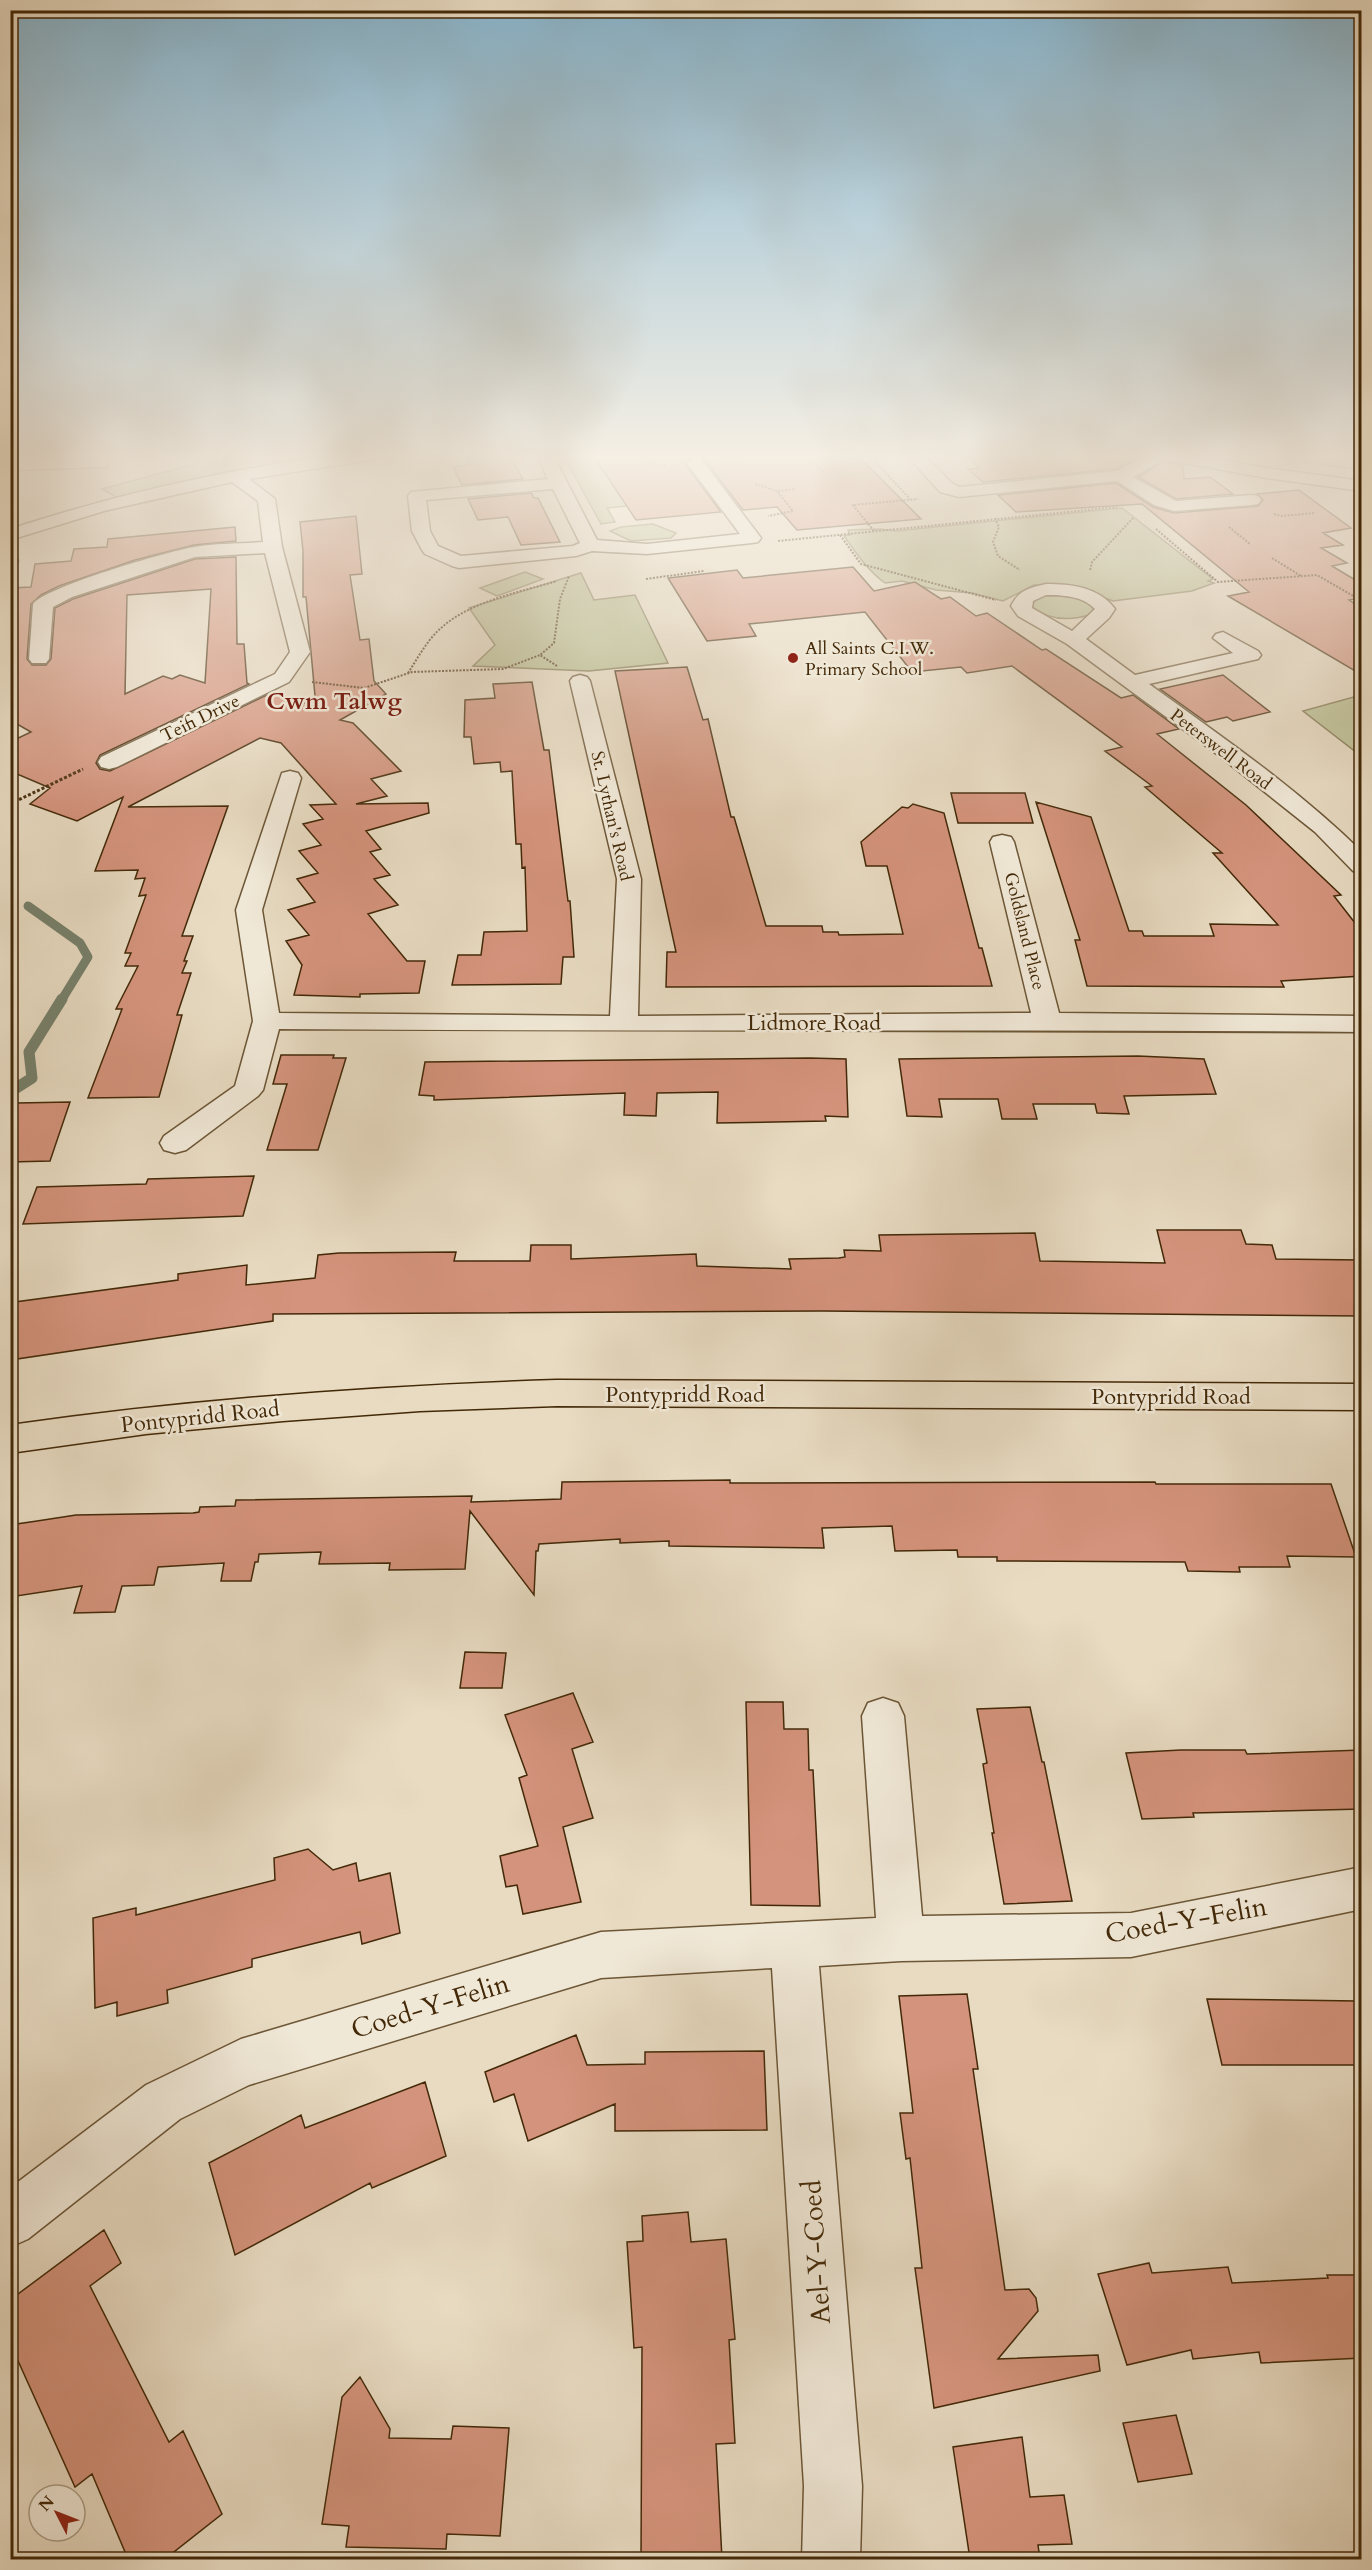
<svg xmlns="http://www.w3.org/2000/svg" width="1372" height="2570" font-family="Cardo,serif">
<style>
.green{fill:#b9bf90;stroke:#7e744c;stroke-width:1.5}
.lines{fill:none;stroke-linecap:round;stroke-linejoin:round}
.stream-far2{stroke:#76816c;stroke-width:7}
.stream-far1{stroke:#76816c;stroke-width:9}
.stream{stroke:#76816c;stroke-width:11}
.building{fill:#d4937c;stroke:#432908;stroke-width:1.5;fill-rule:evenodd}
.minor-casing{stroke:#6c5636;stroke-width:3}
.major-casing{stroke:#432908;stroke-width:3}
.path-far1{stroke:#432908;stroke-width:2;stroke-dasharray:2 1.5;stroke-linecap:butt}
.path{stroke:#432908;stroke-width:3;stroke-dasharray:3 2;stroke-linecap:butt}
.minor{fill:#f0e8d7;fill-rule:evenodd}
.major{fill:#e8dbc2;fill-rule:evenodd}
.poi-dot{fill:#8f2418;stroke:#f0e8d7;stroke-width:2}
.labels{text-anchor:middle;stroke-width:5;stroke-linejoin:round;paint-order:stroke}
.far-poi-label{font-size:18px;fill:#432908;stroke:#f0e8d7;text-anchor:start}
.far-street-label{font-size:18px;fill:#432908;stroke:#f0e8d7}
.street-label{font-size:22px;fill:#432908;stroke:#f0e8d7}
.far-district-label{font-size:24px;font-weight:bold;fill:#7a1f14;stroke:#f0e8d7}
.near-street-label{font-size:27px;fill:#432908;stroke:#f0e8d7}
</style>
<rect width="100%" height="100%" fill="#e8dbc2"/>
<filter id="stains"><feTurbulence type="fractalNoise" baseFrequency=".00333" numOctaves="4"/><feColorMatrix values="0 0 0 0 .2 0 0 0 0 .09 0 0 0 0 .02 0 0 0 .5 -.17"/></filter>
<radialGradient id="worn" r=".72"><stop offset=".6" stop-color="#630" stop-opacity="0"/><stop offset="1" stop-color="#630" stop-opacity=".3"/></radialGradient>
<path class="green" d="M 210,455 L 328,455 L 229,471 L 116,497 L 102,489 L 191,465 Z
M 563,455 L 593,455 L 657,503 L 607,508 L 615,522 L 601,524 Z
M 1249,455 L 1361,455 L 1361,470 Z
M 1122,508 L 1213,579 L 1208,581 L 1214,583 L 1192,591 L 1113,601 L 1074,587 L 1034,585 L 1003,601 L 972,593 L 936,590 L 902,581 L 885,583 C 868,571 857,554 844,536 L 850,535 L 848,530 L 880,529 L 896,531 Z
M 653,524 L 676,533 L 671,538 L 631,541 L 610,531 L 621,527 Z
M 525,572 L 543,579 L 497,596 L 480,588 Z
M 581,573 L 594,600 L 635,595 L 668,663 L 589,671 L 473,666 L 495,645 L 469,608 Z
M 1067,594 L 1085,599 L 1094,606 L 1092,614 C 1071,621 1050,621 1032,607 L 1035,599 L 1048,595 Z
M 1361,695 L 1362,695 L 1361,756 L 1303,711 Z"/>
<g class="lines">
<path class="stream-far2" d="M 10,569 L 16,561"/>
<path class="stream-far1" d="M 28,906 L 80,943 L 88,957 L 61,1001"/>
<path class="stream" d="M 10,1092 L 32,1078 L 29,1052 L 62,999"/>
</g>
<path class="building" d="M 510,455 L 523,479 L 462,485 L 453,467 L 469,465 L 465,458 Z
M 593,455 L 853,455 L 859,457 L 921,519 L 797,530 L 777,507 L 743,510 L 703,458 L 695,456 L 686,461 L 685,464 L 721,512 L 636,520 Z
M 1014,455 L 1143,455 L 1116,469 L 983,482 L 968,469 L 979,468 L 970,459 Z
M 1164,461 L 1183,465 L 1184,479 L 1210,477 L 1233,494 L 1176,499 L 1138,477 Z
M 1116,483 L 1153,507 L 1174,513 L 1258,506 L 1263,500 L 1257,494 L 1299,490 L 1351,528 L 1323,533 L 1343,545 L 1321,548 L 1347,563 L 1332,566 L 1362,584 L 1362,598 L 1349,600 L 1362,609 L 1362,675 L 1228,596 L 1249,592 L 1142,504 L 1016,512 L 998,495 Z
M 531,493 L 534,498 L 538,498 L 560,542 L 521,545 L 508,517 L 478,520 L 468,499 Z
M 356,516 L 362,574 L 350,575 L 360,640 L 369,639 L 374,681 L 386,694 L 340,720 L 353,723 L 401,771 L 371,779 L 387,796 L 356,804 L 428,803 L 429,813 L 366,831 L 381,849 L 370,852 L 390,875 L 374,879 L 398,905 L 368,914 L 407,961 L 425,961 L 419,993 L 360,994 L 360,997 L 294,995 L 302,965 L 286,941 L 309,935 L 288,910 L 315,902 L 297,879 L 318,873 L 299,851 L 321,845 L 303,824 L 323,819 L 310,805 L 336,804 L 281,743 L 260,738 L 128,807 L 228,806 L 182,936 L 193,936 L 184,961 L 187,961 L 182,973 L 191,973 L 177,1015 L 182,1015 L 159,1097 L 88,1098 L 122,1009 L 116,1009 L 138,966 L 125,966 L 131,953 L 125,953 L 146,895 L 139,896 L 145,878 L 135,879 L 138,870 L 95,871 L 123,797 L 77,821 L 30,804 L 50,788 L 10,771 L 10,742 L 31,732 L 10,720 L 10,588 L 31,587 L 35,564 L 71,561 L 74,549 L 107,547 L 108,539 L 235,527 L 236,541 L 194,545 L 135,560 L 59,586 L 41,595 L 31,604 L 27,659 L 32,665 L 46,665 L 51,659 L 55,608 L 73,599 L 195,559 L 236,557 L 237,644 L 244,644 L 247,683 L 249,684 L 100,755 L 96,763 L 100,769 L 110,771 L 273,692 L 316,707 L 306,597 L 303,597 L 303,551 L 300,522 ZM 211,589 L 205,683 L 180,675 L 172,679 L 163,676 L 125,694 L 127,595 Z
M 853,567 L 874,591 L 915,582 L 941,599 L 950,597 L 976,616 L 987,613 L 1042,650 L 1046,649 L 1121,698 L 1133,695 L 1179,729 L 1157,734 L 1246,805 L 1341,895 L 1334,896 L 1362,932 L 1362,976 L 1281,981 L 1284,987 L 1087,986 L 1075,940 L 1080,940 L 1036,802 L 1091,817 L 1129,931 L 1142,931 L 1144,936 L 1214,936 L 1210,924 L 1278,925 L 1213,853 L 1222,853 L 1145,787 L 1152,786 L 1105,751 L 1122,747 L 1012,666 L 967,673 L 961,667 L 912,672 L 865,612 L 749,624 L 756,636 L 707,641 L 668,578 L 737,570 L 743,578 Z
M 687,667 L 703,720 L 708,719 L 731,817 L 734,817 L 766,926 L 822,926 L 823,932 L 838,932 L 839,935 L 903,934 L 887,866 L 866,866 L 861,842 L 902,807 L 908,808 L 913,804 L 944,813 L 979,948 L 982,948 L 992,986 L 666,987 L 667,952 L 676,952 L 615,671 Z
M 1223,675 L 1270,712 L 1233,721 L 1227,717 L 1206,722 L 1160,689 Z
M 532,682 L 544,750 L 549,750 L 568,901 L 570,901 L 574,957 L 563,957 L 561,984 L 452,985 L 458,955 L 481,955 L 484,932 L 527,931 L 525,867 L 522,868 L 521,844 L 516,844 L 512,771 L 501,772 L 500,762 L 474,764 L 471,737 L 464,737 L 465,700 L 495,698 L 493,684 Z
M 951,793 L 1025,793 L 1033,823 L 958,823 Z
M 281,1055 L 334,1055 L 333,1058 L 346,1058 L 318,1150 L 267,1150 L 287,1084 L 273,1084 Z
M 1138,1056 L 1204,1059 L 1216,1094 L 1124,1096 L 1129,1114 L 1097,1113 L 1095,1104 L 1033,1104 L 1037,1119 L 1002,1119 L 998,1099 L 939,1099 L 942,1117 L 907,1116 L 899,1059 Z
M 810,1058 L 846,1059 L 848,1117 L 825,1116 L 826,1121 L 717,1123 L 718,1092 L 657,1093 L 656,1116 L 624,1115 L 625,1093 L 434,1100 L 434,1096 L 419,1095 L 425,1062 Z
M 70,1102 L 50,1161 L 10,1162 L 10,1121 L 17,1103 Z
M 254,1176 L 243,1216 L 23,1224 L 37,1187 L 146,1184 L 148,1179 Z
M 1157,1230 L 1241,1230 L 1246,1244 L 1272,1245 L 1276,1259 L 1362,1260 L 1362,1316 L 822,1311 L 273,1314 L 273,1321 L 10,1360 L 15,1302 L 178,1280 L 178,1274 L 247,1265 L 246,1285 L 315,1278 L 318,1255 L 339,1253 L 456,1252 L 454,1261 L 530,1261 L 531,1245 L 571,1245 L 571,1259 L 696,1254 L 697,1266 L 791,1269 L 789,1259 L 839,1258 L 845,1257 L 844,1250 L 881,1251 L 879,1235 L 1035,1233 L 1040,1261 L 1165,1263 Z
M 730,1480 L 730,1483 L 1155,1482 L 1156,1484 L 1331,1484 L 1356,1557 L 1287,1556 L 1290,1567 L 1239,1567 L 1240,1572 L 1188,1571 L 1185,1562 L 997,1561 L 997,1557 L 958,1557 L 957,1550 L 895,1551 L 892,1526 L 822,1528 L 824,1548 L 669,1546 L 669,1541 L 620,1543 L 620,1539 L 539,1544 L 538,1551 L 536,1551 L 534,1595 L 470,1511 L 465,1569 L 389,1570 L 390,1563 L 319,1564 L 321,1552 L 259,1554 L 258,1562 L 255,1562 L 251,1581 L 221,1581 L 224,1563 L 158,1567 L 154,1585 L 122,1586 L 115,1612 L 74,1613 L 82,1586 L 10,1597 L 10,1525 L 37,1521 L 76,1515 L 193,1513 L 199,1512 L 200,1507 L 235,1506 L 236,1500 L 472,1496 L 471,1502 L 561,1499 L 562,1482 Z
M 465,1652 L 506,1653 L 502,1688 L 460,1688 Z
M 573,1693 L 593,1742 L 572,1749 L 593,1818 L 563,1827 L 581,1902 L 523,1914 L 517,1885 L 506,1887 L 500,1856 L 538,1846 L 519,1778 L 527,1775 L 505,1715 Z
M 746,1702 L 783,1702 L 784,1729 L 808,1729 L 809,1770 L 813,1770 L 820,1906 L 751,1905 Z
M 1030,1707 L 1042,1762 L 1044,1762 L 1072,1901 L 1004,1904 L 992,1833 L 994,1833 L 983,1764 L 987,1763 L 977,1709 Z
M 1181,1750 L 1245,1750 L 1247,1754 L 1362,1750 L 1362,1809 L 1193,1813 L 1194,1817 L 1142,1819 L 1126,1753 Z
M 308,1849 L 333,1870 L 356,1863 L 359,1881 L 390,1873 L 400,1933 L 362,1944 L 360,1932 L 252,1959 L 252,1967 L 167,1990 L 168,2003 L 117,2016 L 117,2002 L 95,2008 L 93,1918 L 136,1908 L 136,1915 L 275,1880 L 274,1858 Z
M 967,1994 L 978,2069 L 973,2069 L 1005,2290 L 1029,2289 L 1036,2298 L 1038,2311 L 998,2359 L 1098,2355 L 1100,2371 L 934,2408 L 915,2268 L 922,2268 L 910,2158 L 906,2159 L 900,2113 L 913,2113 L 899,1996 Z
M 1207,1999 L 1357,2001 L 1362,2018 L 1362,2065 L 1222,2065 Z
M 576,2035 L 587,2065 L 645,2064 L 645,2052 L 764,2051 L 767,2130 L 615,2131 L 615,2104 L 528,2141 L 514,2094 L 494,2102 L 485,2072 Z
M 425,2082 L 446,2156 L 372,2188 L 370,2183 L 235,2255 L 209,2163 L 301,2115 L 305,2128 Z
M 688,2212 L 691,2242 L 726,2239 L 735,2339 L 729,2340 L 735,2443 L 716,2444 L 722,2559 L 641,2559 L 642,2347 L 634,2348 L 627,2242 L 643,2241 L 642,2216 Z
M 104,2230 L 121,2263 L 90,2286 L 169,2442 L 183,2431 L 222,2514 L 165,2559 L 128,2559 L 92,2474 L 75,2487 L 10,2343 L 10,2300 Z
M 1149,2263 L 1152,2273 L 1228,2267 L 1232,2283 L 1328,2278 L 1327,2275 L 1362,2275 L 1362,2358 L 1261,2363 L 1259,2352 L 1193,2359 L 1191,2350 L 1127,2365 L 1098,2274 Z
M 360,2377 L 390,2429 L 389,2438 L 451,2439 L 453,2426 L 509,2428 L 500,2536 L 447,2534 L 446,2549 L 346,2547 L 349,2526 L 322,2524 L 342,2397 Z
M 1176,2415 L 1192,2474 L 1138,2482 L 1123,2423 Z
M 1022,2437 L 1030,2497 L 1064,2495 L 1072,2544 L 1038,2545 L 1040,2559 L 970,2559 L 953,2447 Z"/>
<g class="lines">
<defs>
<path id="minor" d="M 336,455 L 379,455 L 371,460 L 249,479 L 275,499 L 282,547 L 310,652 L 289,682 L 117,767 L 109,769 L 101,767 L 98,762 L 101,757 L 275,674 L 290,652 L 265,553 L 195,557 L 72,597 L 53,607 L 49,659 L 46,663 L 32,663 L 29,659 L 33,604 C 45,587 169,551 194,547 C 216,543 240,544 263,542 L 258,501 L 232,482 L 104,511 L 10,540 L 10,529 C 117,494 226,470 336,455 Z
M 537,455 L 553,455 L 597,540 L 647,544 L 740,534 L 687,463 L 695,458 L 701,459 L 761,538 L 758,542 L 752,543 L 647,554 L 592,551 L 576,556 L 459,568 L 452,566 L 425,554 L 422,550 L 412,531 L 408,496 L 411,492 L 548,479 ZM 553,489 L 580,543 L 573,546 L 461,556 L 438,546 L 430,531 L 426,500 Z
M 1148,455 L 1195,455 L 1266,468 L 1362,481 L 1362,491 L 1266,478 L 1164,459 L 1133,477 L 1176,501 L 1252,495 L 1258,496 L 1261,500 L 1258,504 L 1252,505 L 1174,511 L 1154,505 L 1117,481 L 959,497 L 940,492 L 914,463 L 922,458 C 938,462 944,482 960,487 L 1117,471 Z
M 101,458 L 109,463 L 107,467 L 10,470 L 10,460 Z
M 1046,584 C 1071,584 1099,587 1115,609 L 1109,618 L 1086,639 L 1135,675 L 1233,653 L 1213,638 L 1216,634 L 1223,632 L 1258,651 L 1261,655 L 1258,659 L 1149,684 C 1222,737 1297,788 1362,852 L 1362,873 L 1353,871 L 1315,832 L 1218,755 L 1067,644 L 1018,616 L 1011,606 C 1019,590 1029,588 1046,584 ZM 1046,595 C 1063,595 1083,596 1095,609 L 1072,631 L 1032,608 L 1033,601 Z
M 580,675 L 587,677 L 590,681 L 641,879 L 638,1016 L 1031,1013 L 990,842 L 993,837 L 1002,835 L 1011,837 L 1014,842 L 1059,1013 L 1362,1016 L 1362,1032 C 1001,1029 640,1032 279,1029 L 263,1090 L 258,1096 L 186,1150 L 175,1153 L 164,1150 L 160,1143 L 164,1136 L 235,1086 L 253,1021 L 236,910 L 282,773 L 290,771 L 298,773 L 301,778 L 262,910 L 279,1013 L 610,1016 L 617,879 L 570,681 L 573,677 Z
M 883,1698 L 898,1703 L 904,1716 L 922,1916 L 1131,1913 L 1362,1867 L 1362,1909 L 1131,1957 L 901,1961 L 819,1966 L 862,2486 L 860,2560 L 802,2560 L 804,2486 L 772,1968 L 601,1978 L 249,2085 L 180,2119 L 28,2239 L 10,2247 L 10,2188 L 146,2085 L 241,2039 L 601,1932 L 876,1918 L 862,1716 L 868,1703 Z"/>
<path id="major" d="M 557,1380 L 1362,1384 L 1362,1410 L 557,1406 L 420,1411 L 283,1421 L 146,1434 L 10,1453 L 10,1425 C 192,1399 374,1386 557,1380 Z"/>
</defs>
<use href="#minor" class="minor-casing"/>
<use href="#major" class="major-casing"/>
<path class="path-far1" d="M 808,455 L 823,472
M 869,455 L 910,499
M 649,457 L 646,460 L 652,466 L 667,465
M 956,459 L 1001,455
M 726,460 L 751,455
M 755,484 L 777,491 L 793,511 L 768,516
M 778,491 L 796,489
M 1274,514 L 1282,516 L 1314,513
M 995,518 L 999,527 L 993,542 L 998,556 L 1020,570
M 1229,527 L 1250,544
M 1156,529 L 1218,582 L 1317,575 L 1362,601
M 874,531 L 853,505 L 918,499
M 840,535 L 861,564 L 996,600
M 778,541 L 1117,507
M 1272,558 L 1301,576
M 1090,570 L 1092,562 L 1134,517
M 646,579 L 704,571
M 557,666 L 540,655 L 554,643 L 560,599 L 569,576
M 408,673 C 418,658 427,640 441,628 C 471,601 520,592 557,581
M 312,682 L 364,688 L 412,672 L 503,669 L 540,655"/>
<path class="path" d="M 10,804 L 83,769"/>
<use href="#minor" class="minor"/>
<use href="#major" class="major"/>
</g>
<linearGradient id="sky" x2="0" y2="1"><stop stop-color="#88b7d1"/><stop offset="0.56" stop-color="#f5efe4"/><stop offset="1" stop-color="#f5efe4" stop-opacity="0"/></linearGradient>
<rect width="1372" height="815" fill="url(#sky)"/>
<circle class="poi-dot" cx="793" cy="658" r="6"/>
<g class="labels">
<g class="far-poi-label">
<text x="805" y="654">All Saints C.I.W.<tspan x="805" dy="21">Primary School</tspan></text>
</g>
<g class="far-street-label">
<text transform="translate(200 718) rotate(-26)" y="6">Teifi Drive</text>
<text transform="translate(1221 749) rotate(37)" y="6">Peterswell Road</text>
<text transform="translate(612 816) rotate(77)" y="6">St. Lythan's Road</text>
<text transform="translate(1025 931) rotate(76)" y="6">Goldsland Place</text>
</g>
<g class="street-label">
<text x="814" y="1030">Lidmore Road</text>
<text x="685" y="1402">Pontypridd Road</text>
<text x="1171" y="1404">Pontypridd Road</text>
<text transform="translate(200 1416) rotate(-6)" y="8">Pontypridd Road</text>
</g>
<g class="far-district-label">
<text x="334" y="709">Cwm Talwg</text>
</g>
<g class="near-street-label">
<text transform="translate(1186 1920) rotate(-10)" y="9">Coed-Y-Felin</text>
<text transform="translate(430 2006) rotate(-17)" y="9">Coed-Y-Felin</text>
<text transform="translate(816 2252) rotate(-94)" y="9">Ael-Y-Coed</text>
</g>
</g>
<rect width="1372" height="2570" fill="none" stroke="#e8dbc2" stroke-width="36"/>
<rect x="12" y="12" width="1348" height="2546" fill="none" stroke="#432908" stroke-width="3"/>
<rect x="18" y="18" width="1336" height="2534" fill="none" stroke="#432908" stroke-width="1.5"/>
<g transform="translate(57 2513) rotate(312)"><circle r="28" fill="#f0e8d7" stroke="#ab9c84" stroke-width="1.5"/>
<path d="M0-4.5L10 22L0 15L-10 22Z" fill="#8f2418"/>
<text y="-9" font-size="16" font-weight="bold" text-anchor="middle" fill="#432908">N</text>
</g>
<rect width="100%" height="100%" filter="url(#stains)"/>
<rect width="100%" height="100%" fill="url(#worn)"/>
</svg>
